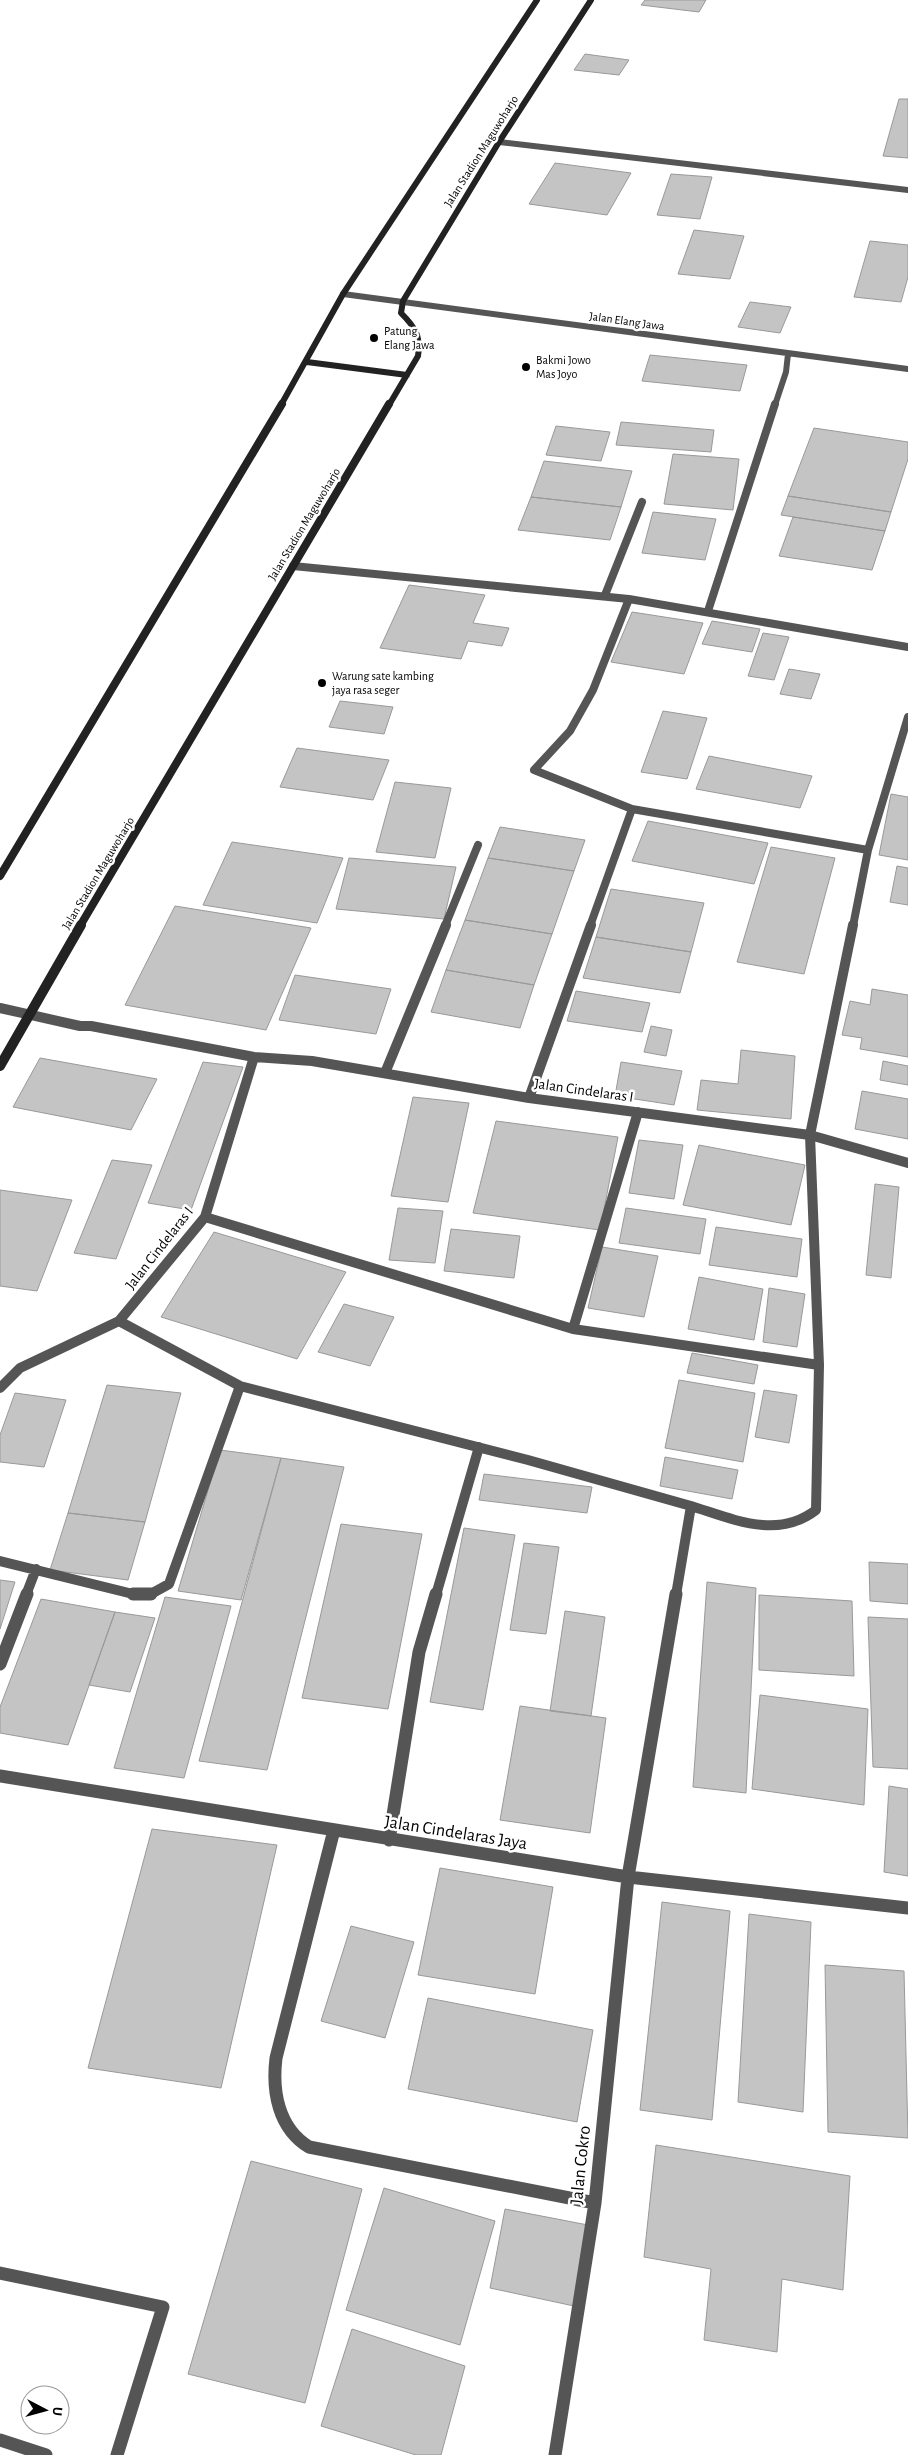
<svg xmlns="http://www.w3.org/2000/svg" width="908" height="2455" font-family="'Alegreya Sans',sans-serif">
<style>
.building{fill:#c4c4c4;stroke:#999}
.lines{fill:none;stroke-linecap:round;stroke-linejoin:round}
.service-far1{stroke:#555;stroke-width:8}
.service{stroke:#555;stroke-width:13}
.minor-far3{stroke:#555;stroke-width:6}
.minor-far2{stroke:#555;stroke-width:8}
.minor-far1{stroke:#555;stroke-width:10}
.minor{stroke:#555;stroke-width:13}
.secondary-far2{stroke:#222;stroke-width:6}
.secondary-far1{stroke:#222;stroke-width:8}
.secondary{stroke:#222;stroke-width:10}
.poi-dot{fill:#000;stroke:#fff;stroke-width:2}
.labels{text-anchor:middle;stroke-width:5;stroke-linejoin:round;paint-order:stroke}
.far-street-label{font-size:12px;fill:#000;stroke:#fff}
.far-poi-label{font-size:12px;fill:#000;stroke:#fff;text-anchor:start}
.street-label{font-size:15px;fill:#000;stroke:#fff}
.near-street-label{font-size:18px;fill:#000;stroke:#fff}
</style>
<rect width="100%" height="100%" fill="#fff"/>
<path class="building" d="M 645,0 L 706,0 L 699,12 L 641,5 Z
M 585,54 L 629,60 L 619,75 L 574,70 Z
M 899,99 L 908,99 L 908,158 L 883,156 Z
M 555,163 L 631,173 L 607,215 L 529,204 Z
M 671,174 L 712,177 L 700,219 L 657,215 Z
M 694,230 L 744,236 L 730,279 L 678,274 Z
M 870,241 L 908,245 L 908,277 L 901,302 L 854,297 Z
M 750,302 L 791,307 L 780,333 L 738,327 Z
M 650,355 L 747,365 L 740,391 L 642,381 Z
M 621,422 L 714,430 L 711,452 L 616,445 Z
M 556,426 L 610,432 L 601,461 L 546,455 Z
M 814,428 L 908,442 L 908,459 L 891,512 L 788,496 Z
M 673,454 L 739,459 L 733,510 L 664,504 Z
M 544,461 L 632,471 L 621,507 L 531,497 Z
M 788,496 L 891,512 L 885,531 L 781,515 Z
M 531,497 L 621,507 L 610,540 L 518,530 Z
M 653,512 L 716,519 L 705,560 L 642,553 Z
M 793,517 L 885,531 L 872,570 L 779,556 Z
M 409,585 L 485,595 L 473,623 L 509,628 L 502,646 L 468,641 L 461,659 L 380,648 Z
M 632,612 L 703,623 L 684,674 L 611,662 Z
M 712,621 L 760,629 L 752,652 L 702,644 Z
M 763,633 L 789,637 L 774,680 L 748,676 Z
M 789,669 L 820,674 L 811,699 L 780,694 Z
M 340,701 L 393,707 L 384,734 L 329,727 Z
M 663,711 L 707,718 L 687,779 L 641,772 Z
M 297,748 L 389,760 L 373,800 L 280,787 Z
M 709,756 L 812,776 L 800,808 L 696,789 Z
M 395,782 L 451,788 L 435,858 L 376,852 Z
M 891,794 L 908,797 L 908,860 L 879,855 Z
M 648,821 L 768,843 L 754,884 L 632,861 Z
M 500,827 L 585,840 L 574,871 L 488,858 Z
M 232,842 L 343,858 L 317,923 L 203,905 Z
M 771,847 L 835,858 L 804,974 L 737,962 Z
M 349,858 L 456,867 L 444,919 L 336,909 Z
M 488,858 L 574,871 L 552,934 L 465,920 Z
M 897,866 L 908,868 L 908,905 L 890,902 Z
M 611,889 L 704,903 L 691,952 L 596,937 Z
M 175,906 L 311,928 L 266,1030 L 125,1005 Z
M 465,920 L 552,934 L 534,985 L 446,970 Z
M 596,937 L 691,952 L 680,993 L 583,978 Z
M 446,970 L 534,985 L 520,1028 L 431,1012 Z
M 295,975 L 391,989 L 376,1034 L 279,1020 Z
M 872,989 L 908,995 L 908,1057 L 860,1049 L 862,1038 L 842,1035 L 850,1001 L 870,1005 Z
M 576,991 L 650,1003 L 642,1032 L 567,1021 Z
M 651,1026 L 672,1030 L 666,1056 L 644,1052 Z
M 741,1050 L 795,1056 L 791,1119 L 697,1110 L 701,1080 L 738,1084 Z
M 40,1058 L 157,1079 L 131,1130 L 13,1107 Z
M 883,1061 L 908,1066 L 908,1085 L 880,1080 Z
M 203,1062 L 243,1067 L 191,1210 L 148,1203 Z
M 621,1062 L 682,1071 L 674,1105 L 615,1096 Z
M 862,1091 L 908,1099 L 908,1139 L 855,1129 Z
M 413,1097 L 469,1103 L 448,1202 L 391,1196 Z
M 496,1121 L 618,1137 L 600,1230 L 473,1213 Z
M 639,1140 L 683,1145 L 674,1199 L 629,1193 Z
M 699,1145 L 805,1165 L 791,1225 L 683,1205 Z
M 112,1160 L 152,1165 L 116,1259 L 74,1253 Z
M 875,1184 L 899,1187 L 891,1278 L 866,1275 Z
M 0,1190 L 72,1200 L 37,1291 L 0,1286 Z
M 398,1208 L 443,1211 L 435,1263 L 389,1260 Z
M 626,1208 L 706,1219 L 700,1254 L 619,1243 Z
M 716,1227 L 802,1239 L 797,1277 L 709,1265 Z
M 451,1229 L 520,1236 L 514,1278 L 444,1271 Z
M 214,1232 L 346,1272 L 297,1359 L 161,1317 Z
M 602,1247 L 658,1256 L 644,1317 L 588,1308 Z
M 699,1277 L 763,1289 L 754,1340 L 688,1329 Z
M 769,1288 L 805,1294 L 797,1347 L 763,1342 Z
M 344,1304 L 394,1317 L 370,1366 L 318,1352 Z
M 692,1353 L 758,1365 L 754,1384 L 687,1373 Z
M 679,1380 L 755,1393 L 743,1462 L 665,1448 Z
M 107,1385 L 181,1393 L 145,1522 L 68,1513 Z
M 764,1390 L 797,1395 L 789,1443 L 755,1437 Z
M 15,1393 L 66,1400 L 44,1467 L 0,1462 L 0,1435 Z
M 220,1450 L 281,1458 L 241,1600 L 178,1591 Z
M 665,1457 L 738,1470 L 732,1499 L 660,1486 Z
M 281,1458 L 344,1467 L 267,1770 L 199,1761 Z
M 484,1474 L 592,1487 L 587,1513 L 479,1500 Z
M 68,1513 L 145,1522 L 128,1580 L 50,1570 Z
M 341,1524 L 422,1534 L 388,1709 L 302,1698 Z
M 464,1528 L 515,1535 L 483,1710 L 430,1702 Z
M 524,1543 L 559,1547 L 546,1634 L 510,1630 Z
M 869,1562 L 908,1564 L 908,1604 L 870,1601 Z
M 0,1580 L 15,1582 L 0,1629 Z
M 707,1582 L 756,1588 L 746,1793 L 693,1787 Z
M 759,1595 L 852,1601 L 854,1676 L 759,1670 Z
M 165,1597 L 231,1606 L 184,1778 L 114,1768 Z
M 41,1599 L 115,1612 L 68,1745 L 0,1733 L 0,1707 Z
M 565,1611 L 605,1617 L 591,1716 L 550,1711 Z
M 115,1612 L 155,1618 L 130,1692 L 89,1685 Z
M 868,1617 L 908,1619 L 908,1769 L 873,1767 Z
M 760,1695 L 868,1709 L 864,1805 L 752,1789 Z
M 520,1706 L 606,1718 L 590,1833 L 500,1820 Z
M 889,1786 L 908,1789 L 908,1876 L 884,1872 Z
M 152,1829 L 277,1845 L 221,2088 L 88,2068 Z
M 440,1868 L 553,1887 L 535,1994 L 418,1975 Z
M 662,1902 L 730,1911 L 712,2120 L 640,2110 Z
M 749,1914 L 811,1922 L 803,2112 L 738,2102 Z
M 351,1926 L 414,1942 L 385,2038 L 321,2021 Z
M 825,1965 L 904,1971 L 908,2138 L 828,2132 Z
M 428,1998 L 593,2030 L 577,2122 L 408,2089 Z
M 656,2145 L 850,2176 L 843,2290 L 782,2279 L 777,2352 L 704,2340 L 711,2269 L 644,2257 Z
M 251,2161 L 362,2189 L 305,2403 L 188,2374 Z
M 384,2188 L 495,2221 L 460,2345 L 346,2310 Z
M 505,2209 L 588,2225 L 574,2306 L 490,2288 Z
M 352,2329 L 465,2366 L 441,2455 L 416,2455 L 321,2426 Z"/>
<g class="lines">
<path class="service-far1" d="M 605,595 L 642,502"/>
<path class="service" d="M 0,2273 L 163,2307 L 117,2455"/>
<path class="minor-far3" d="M 499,142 L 908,190
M 343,294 L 908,369
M 775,405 L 786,372 L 788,354"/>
<path class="minor-far2" d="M 293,566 L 629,599
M 708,611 L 775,404
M 632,809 L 868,850
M 445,926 L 478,845
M 590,926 L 632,809 L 534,770 L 570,731 L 593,690 L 629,599 L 908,647
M 853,926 L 868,850 L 908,717"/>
<path class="minor-far1" d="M 0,1008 L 80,1026 L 91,1026 L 254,1057 L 312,1061 L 529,1098 L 810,1135 L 908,1163
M 385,1073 L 446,925
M 529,1098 L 591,925
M 638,1112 L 573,1329 L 819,1365
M 205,1217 L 573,1329
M 119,1321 L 240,1386 L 528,1460 L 691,1506
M 0,1388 L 20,1368 L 119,1321 L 205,1217 L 254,1057
M 0,1561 L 137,1595 L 149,1595 L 169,1584 L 240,1386
M 26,1595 L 36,1569
M 436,1595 L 479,1447
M 676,1595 L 691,1506 C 733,1519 777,1540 816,1510 L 819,1365 L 810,1135 L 853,925"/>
<path class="minor" d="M 133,1594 L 151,1594
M 0,1664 L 27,1594
M 0,1776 L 628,1877 L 908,1908
M 334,1830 L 276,2058 C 272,2091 278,2128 309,2147 L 595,2203
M 389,1840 L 419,1652 L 436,1594
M 0,2440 L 46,2455
M 555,2455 L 595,2203 L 628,1877 L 676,1594"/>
<path class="secondary-far2" d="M 307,362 L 407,375
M 281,405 L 343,294 L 537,0
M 389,405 L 418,356 C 421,336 415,327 401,313 L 403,301 L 499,142 L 591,0"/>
<path class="secondary-far1" d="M 0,876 L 282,404
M 80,926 L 389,404"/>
<path class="secondary" d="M 0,1066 L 81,925"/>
</g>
<g class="poi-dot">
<circle cx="374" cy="338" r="5"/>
<circle cx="526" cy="367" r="5"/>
<circle cx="322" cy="683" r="5"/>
</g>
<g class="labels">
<g class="far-street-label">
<text transform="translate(481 151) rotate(-58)" y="4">Jalan Stadion Maguwoharjo</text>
<text transform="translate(627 321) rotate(8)" y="4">Jalan Elang Jawa</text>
<text transform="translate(304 524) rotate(-59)" y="4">Jalan Stadion Maguwoharjo</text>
<text transform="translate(98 873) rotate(-59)" y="4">Jalan Stadion Maguwoharjo</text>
</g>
<g class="far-poi-label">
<text x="384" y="335">Patung<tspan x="384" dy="14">Elang Jawa</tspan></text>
<text x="536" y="364">Bakmi Jowo<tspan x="536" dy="14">Mas Joyo</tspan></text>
<text x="332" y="680">Warung sate kambing<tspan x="332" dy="14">jaya rasa seger</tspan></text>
</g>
<g class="street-label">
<text transform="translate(584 1090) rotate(8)" y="5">Jalan Cindelaras I</text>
<text transform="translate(159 1248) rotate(-52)" y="5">Jalan Cindelaras I</text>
</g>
<g class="near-street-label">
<text transform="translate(456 1832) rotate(9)" y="6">Jalan Cindelaras Jaya</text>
<text transform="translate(580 2165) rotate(-84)" y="6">Jalan Cokro</text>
</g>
</g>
<g transform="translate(45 2410) rotate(96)"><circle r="24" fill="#ffffff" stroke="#999999"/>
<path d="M0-4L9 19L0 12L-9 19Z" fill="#000000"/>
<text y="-8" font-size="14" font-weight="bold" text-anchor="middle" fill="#000000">U</text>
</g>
</svg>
